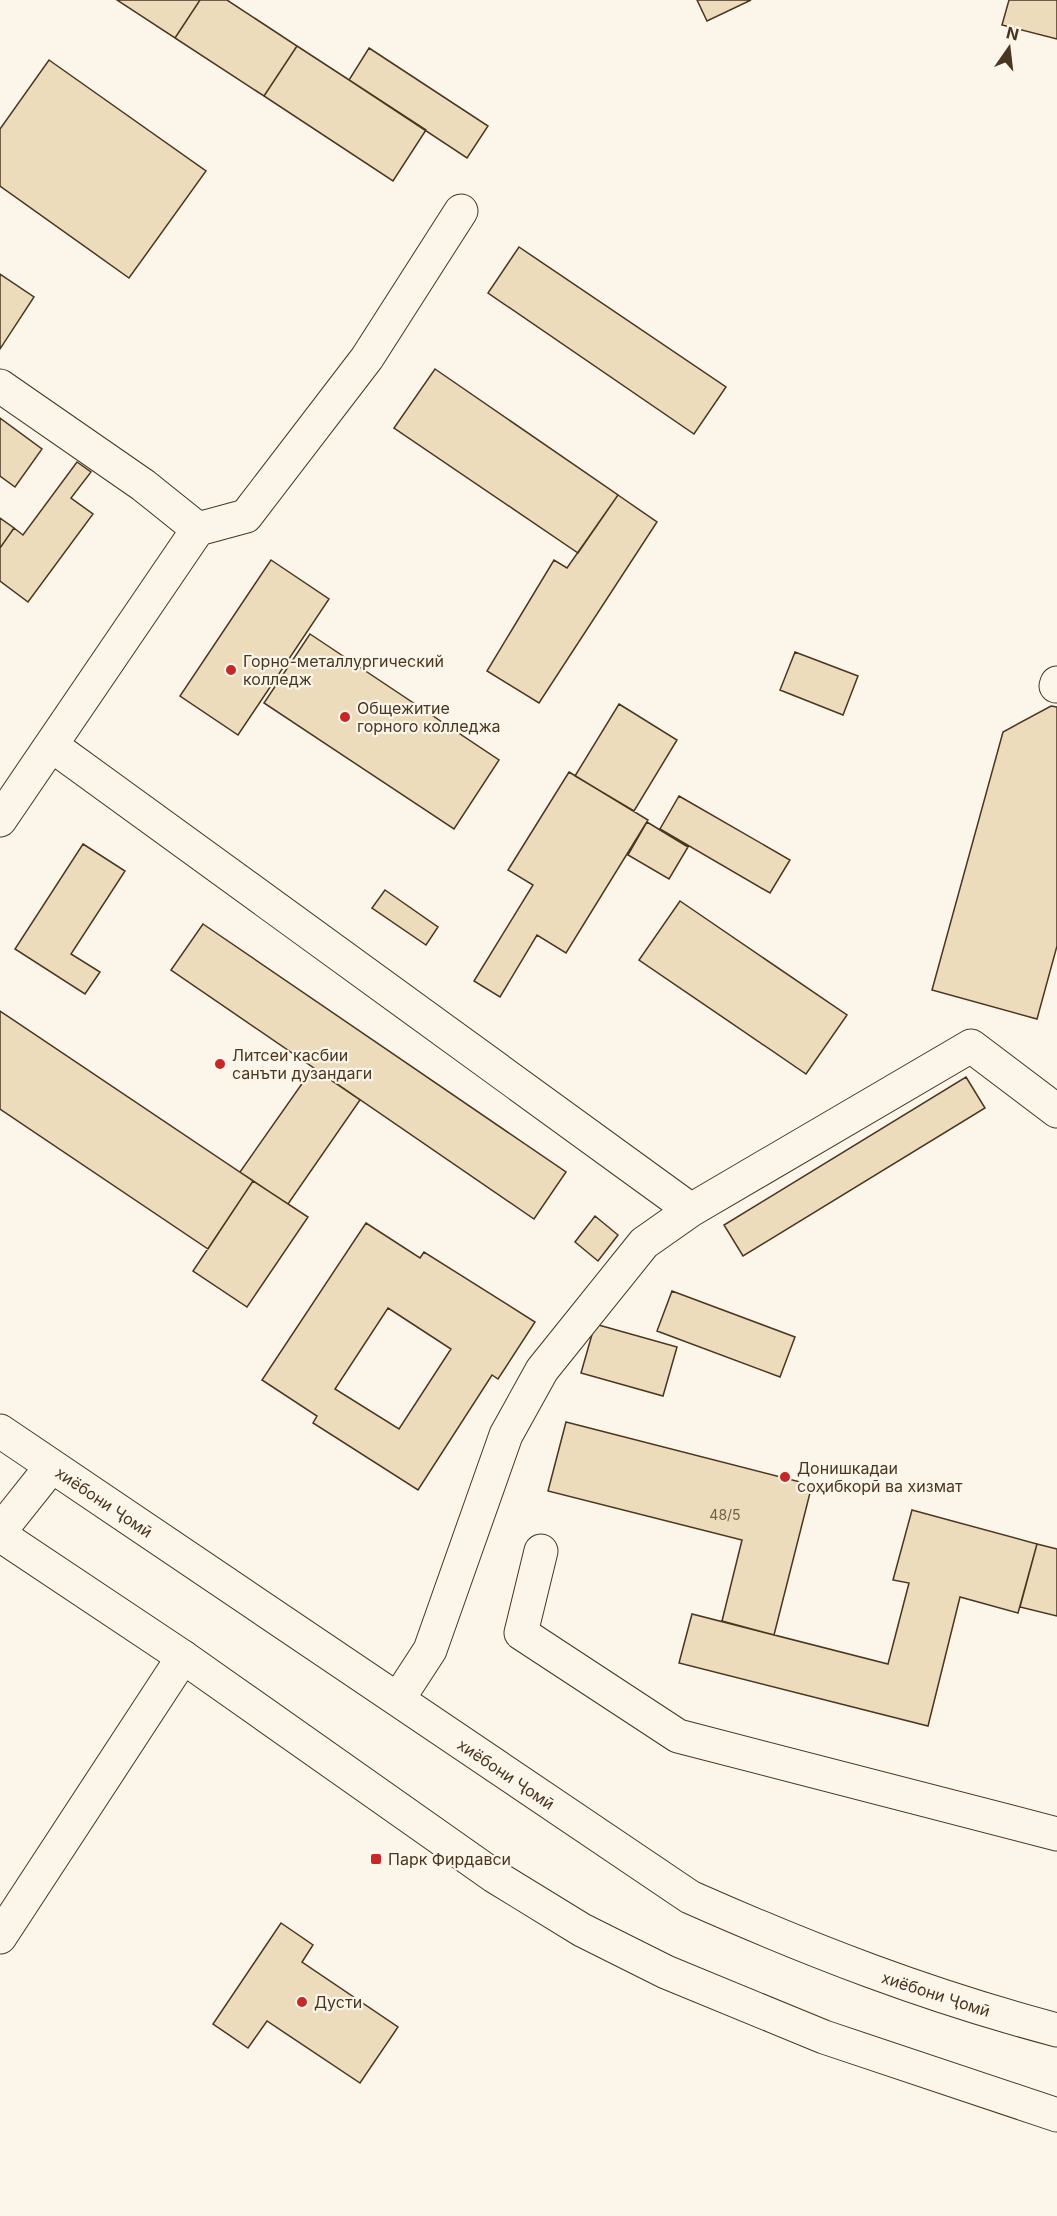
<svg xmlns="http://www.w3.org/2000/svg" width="1057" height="2216" font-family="Inter,sans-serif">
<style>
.building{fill:#ecdcbc;stroke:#4a3520;stroke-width:1.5;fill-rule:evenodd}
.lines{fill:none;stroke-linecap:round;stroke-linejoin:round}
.minor-casing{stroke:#4a3520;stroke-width:35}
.major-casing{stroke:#4a3520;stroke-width:35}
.minor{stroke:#fbf6e9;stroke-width:33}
.major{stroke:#fbf6e9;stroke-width:33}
.poi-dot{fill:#c62828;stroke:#fbf6e9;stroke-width:2}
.labels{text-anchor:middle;stroke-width:4.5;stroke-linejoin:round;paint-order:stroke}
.number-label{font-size:14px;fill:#725f47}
.poi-label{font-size:16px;fill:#4a3520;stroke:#fbf6e9;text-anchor:start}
.street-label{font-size:16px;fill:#4a3520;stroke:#fbf6e9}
</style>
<rect width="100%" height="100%" fill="#fbf6e9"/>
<path class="building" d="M 117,0 L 200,0 L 175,38 Z
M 200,0 L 227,0 L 297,46 L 264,96 L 175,38 Z
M 697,0 L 751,0 L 707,21 Z
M 1009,0 L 1057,0 L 1057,39 L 1002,25 Z
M 297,46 L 426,130 L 393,181 L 264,96 Z
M 369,48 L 488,126 L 467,158 L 349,80 Z
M 49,60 L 206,171 L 129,278 L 0,186 L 0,129 Z
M 519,247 L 726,387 L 694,434 L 488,293 Z
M 0,274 L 34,297 L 0,349 Z
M 435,369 L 618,495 L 578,553 L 394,428 Z
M 0,418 L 42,449 L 15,487 L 0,476 Z
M 77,462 L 91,472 L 71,498 L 93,514 L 28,602 L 0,581 L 0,548 L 14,528 L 23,535 Z
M 618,495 L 657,522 L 539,703 L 487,671 L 554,560 L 567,568 Z
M 0,518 L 14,528 L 0,548 Z
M 271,560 L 329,599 L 238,735 L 180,696 Z
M 310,634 L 499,760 L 454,829 L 264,703 Z
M 795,652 L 858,676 L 843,715 L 780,690 Z
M 619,704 L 677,740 L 634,811 L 575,776 Z
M 1051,706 L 1057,707 L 1057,946 L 1037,1019 L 932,990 L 1003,732 Z
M 569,772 L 648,820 L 566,953 L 537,935 L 500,997 L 474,981 L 533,885 L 508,870 Z
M 679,796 L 790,860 L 770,893 L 660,829 Z
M 647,822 L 688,847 L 669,879 L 628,855 Z
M 83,844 L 125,871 L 71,954 L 100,972 L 85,994 L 15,949 Z
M 385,890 L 438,927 L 426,945 L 372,908 Z
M 680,901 L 847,1015 L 806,1074 L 639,960 Z
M 203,924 L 566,1172 L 534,1219 L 171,970 Z
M 0,1011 L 253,1181 L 208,1249 L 0,1109 Z
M 313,1068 L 360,1100 L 288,1204 L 240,1172 Z
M 966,1077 L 985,1108 L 743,1256 L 724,1225 Z
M 253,1181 L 308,1217 L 247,1307 L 193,1271 Z
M 595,1216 L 618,1235 L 598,1261 L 575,1242 Z
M 366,1223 L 420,1258 L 424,1252 L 535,1322 L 498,1379 L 492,1375 L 418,1490 L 313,1423 L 317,1416 L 262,1380 ZM 388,1308 L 451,1349 L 399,1429 L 335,1389 Z
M 672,1291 L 795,1337 L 780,1377 L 657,1331 Z
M 595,1324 L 677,1347 L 663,1396 L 581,1373 Z
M 566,1422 L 812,1485 L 774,1635 L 722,1621 L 742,1540 L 548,1491 Z
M 912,1510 L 1037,1544 L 1018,1613 L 960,1597 L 928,1726 L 679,1663 L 692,1614 L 888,1664 L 909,1583 L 893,1580 Z
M 1037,1544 L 1057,1549 L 1057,1616 L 1020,1607 Z
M 281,1923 L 313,1945 L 302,1962 L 398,2027 L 360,2083 L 267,2021 L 248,2048 L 213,2024 Z"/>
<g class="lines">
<defs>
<path id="minor" d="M 0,386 L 143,485 L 198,529
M 1056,686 L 1057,683
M 51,745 L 691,1210 L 971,1046 L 1057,1111
M 0,820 L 198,529 L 246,516 L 367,358 L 461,211
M 541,1551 L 521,1633 L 678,1736 L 1057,1834
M 404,1690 L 430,1650 L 506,1435 L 542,1370 L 644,1243 L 691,1210
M 0,1937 L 183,1657"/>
<path id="major" d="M 0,1431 L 690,1897 C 812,1951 928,1996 1057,2030
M 0,1531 L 51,1467
M 0,1535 L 183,1657 L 494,1876 L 582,1930 L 666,1972 L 824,2037 L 1057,2115"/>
</defs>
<use href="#minor" class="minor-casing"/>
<use href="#major" class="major-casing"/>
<use href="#minor" class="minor"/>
<use href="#major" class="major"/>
</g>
<g class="poi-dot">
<circle cx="231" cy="670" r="6"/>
<circle cx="345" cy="717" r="6"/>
<circle cx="220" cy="1064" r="6"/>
<circle cx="785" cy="1477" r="6"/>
<rect x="370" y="1853" width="12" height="12" rx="3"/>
<circle cx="302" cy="2002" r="6"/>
</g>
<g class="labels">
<g class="number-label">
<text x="725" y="1520">48/5</text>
</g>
<g class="poi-label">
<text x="243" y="667">Горно-металлургический<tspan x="243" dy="18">колледж</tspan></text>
<text x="357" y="714">Общежитие<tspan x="357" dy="18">горного колледжа</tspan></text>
<text x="232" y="1061">Литсеи касбии<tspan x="232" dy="18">санъти дузандаги</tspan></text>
<text x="797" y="1474">Донишкадаи<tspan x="797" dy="18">соҳибкорӣ ва хизмат</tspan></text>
<text x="388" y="1865">Парк Фирдавси</text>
<text x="314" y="2008">Дусти</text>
</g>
<g class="street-label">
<text transform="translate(104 1502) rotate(34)" y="6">хиёбони Ҷомӣ</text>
<text transform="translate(506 1774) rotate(34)" y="6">хиёбони Ҷомӣ</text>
<text transform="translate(936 1994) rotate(18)" y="6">хиёбони Ҷомӣ</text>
</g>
</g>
<g transform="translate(1009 48) rotate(14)" stroke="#fbf6e9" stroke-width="4.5" paint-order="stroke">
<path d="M0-4.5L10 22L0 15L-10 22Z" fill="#4a3520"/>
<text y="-9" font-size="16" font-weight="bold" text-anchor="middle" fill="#4a3520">N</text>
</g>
</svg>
